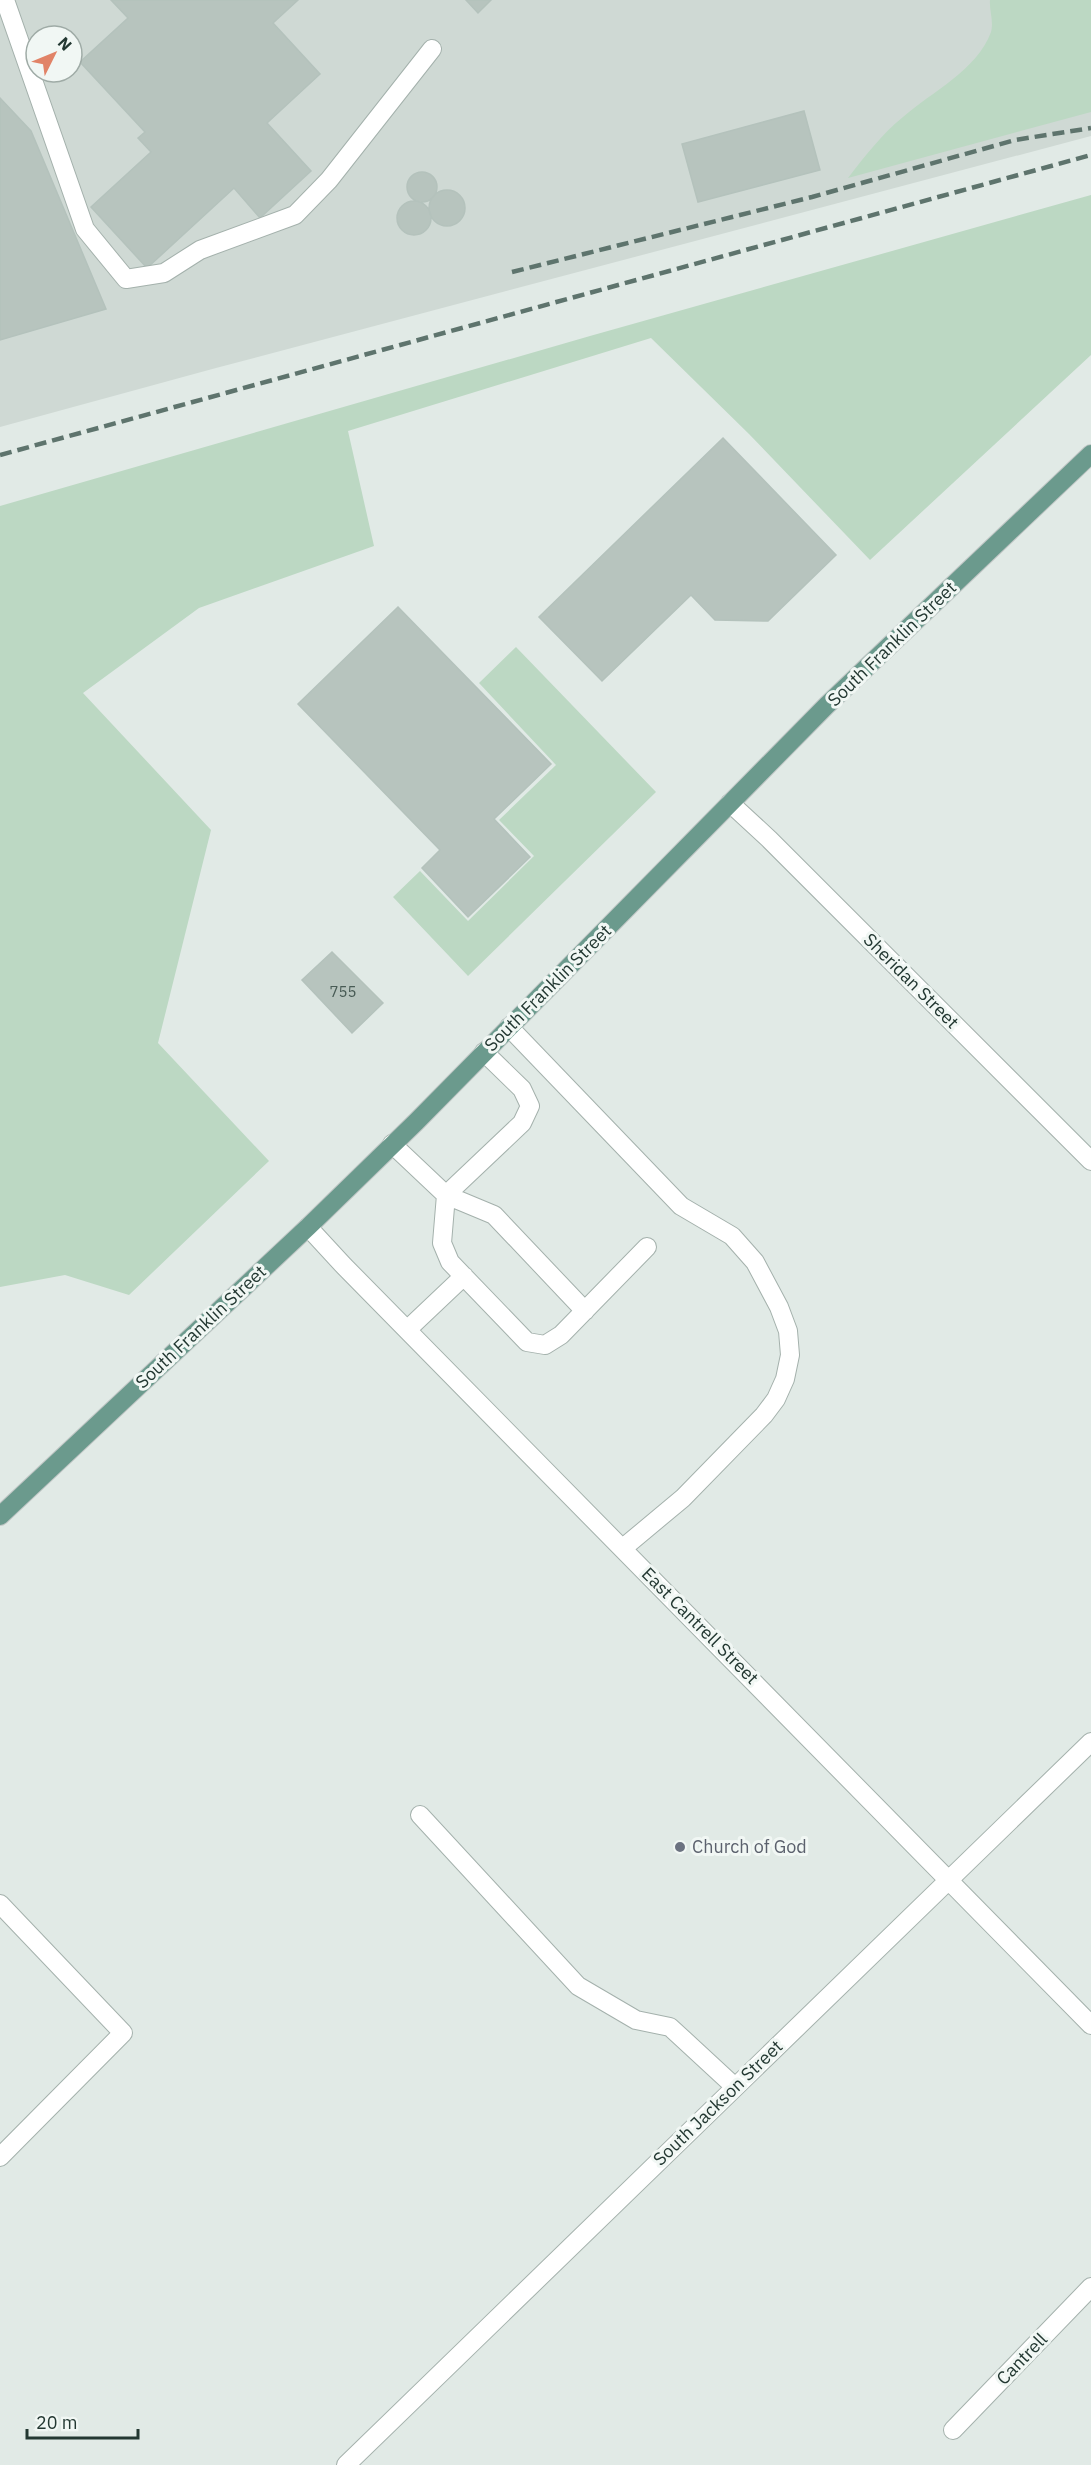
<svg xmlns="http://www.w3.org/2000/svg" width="1091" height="2465" font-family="'IBM Plex Sans',sans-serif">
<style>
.built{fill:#cfd9d4;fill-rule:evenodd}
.green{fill:#bcd8c3}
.building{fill:#b7c4be;stroke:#b4c2bc;stroke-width:1.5}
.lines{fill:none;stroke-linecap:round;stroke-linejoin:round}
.minor-casing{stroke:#a4b1ac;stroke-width:20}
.major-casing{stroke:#c1c7c6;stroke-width:20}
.minor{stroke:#fff;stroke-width:18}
.major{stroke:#6b9a8d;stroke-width:18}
.rail{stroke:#5e746d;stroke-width:4.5;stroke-dasharray:12 6;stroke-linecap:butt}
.worship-dot{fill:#6b7280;stroke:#f1f7f4;stroke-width:2}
.labels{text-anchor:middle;stroke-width:6;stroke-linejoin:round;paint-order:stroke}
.number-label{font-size:15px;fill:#485b55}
.street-label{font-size:18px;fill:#233832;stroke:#f1f7f4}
.worship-label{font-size:18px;fill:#5b616d;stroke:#f1f7f4;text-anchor:start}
</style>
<rect width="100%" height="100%" fill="#e1eae6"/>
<path class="built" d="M 0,0 L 1091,0 L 1091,136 L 216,368 L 0,427 ZM 36,36 L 72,36 L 72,72 L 36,72 Z"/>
<path class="green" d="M 990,0 L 1091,0 L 1091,112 L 848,178 C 865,156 882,134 903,117 C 933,91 977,70 991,32 C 994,22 989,10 990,0 Z
M 1091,195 L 1091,355 L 870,560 L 749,434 L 651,338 L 348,431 L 374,546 L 199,608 L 83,693 L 211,830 L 158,1043 L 269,1161 L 129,1295 L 65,1275 L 0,1287 L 0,506 L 590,336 Z
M 516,647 L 656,792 L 468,976 L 393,897 L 420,871 L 468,921 L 534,856 L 499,820 L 556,765 L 479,683 Z"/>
<path class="building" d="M 111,0 L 298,0 L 273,23 L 320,74 L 267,123 L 311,171 L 260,218 L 234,188 L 147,268 L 91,207 L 151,152 L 138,138 L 145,132 L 80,62 L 128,18 Z
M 466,0 L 491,0 L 478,13 Z
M 0,98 L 31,131 L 106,309 L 0,340 Z
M 804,111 L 820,170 L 698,202 L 682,144 Z
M407 187a15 15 0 1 1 30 0a15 15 0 1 1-30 0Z
M429 208a18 18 0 1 1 36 0a18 18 0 1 1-36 0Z
M397 218a17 17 0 1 1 34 0a17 17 0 1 1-34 0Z
M 723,438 L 836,555 L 768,621 L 715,620 L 691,595 L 602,681 L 539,617 Z
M 398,607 L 551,764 L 494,819 L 530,857 L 468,917 L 422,868 L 440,850 L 298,704 Z
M 332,952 L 383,1003 L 352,1033 L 302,980 Z"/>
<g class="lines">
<defs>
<path id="minor" d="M 5,0 L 85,229 L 126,279 L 164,273 L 200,250 L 295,215 L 329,180 L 432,49
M 730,803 L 769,839 L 1091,1161
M 509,1027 L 681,1206 L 732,1236 L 755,1262 L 779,1307 L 788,1331 L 790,1355 L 785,1379 L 776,1399 L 764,1415 L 683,1498 L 623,1548
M 484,1052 L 522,1089 L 530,1106 L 522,1123 L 446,1195 L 442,1243 L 450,1262 L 527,1342 L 545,1345 L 561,1335 L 647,1247
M 392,1144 L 446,1195 L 494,1215 L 585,1311
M 308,1227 L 344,1266 L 1091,2025
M 408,1329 L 464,1276
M 420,1815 L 578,1986 L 636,2020 L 670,2027 L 735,2087
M 0,1904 L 123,2033 L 0,2157
M 953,2430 L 1091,2287
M 346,2465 L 1091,1742"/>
<path id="major" d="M 0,1516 L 308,1227 L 416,1122 L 827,705 L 1091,454"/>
</defs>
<use href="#minor" class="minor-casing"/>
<use href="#major" class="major-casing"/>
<use href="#minor" class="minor"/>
<use href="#major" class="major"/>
<path class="rail" d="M 512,272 L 812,197 L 1015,140 L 1091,128
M 0,455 L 1091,155"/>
</g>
<circle class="worship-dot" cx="680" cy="1847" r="6"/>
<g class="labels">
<g class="number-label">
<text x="343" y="997">755</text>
</g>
<g class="street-label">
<text transform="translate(892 644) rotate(-44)" y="6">South Franklin Street</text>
<text transform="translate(911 981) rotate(45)" y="6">Sheridan Street</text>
<text transform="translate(548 988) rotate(-45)" y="6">South Franklin Street</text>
<text transform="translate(201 1327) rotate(-43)" y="6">South Franklin Street</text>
<text transform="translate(700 1626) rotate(45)" y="6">East Cantrell Street</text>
<text transform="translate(718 2103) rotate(-44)" y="6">South Jackson Street</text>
<text transform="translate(1022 2359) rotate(-46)" y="6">Cantrell</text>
</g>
<g class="worship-label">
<text x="692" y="1853">Church of God</text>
</g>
</g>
<g transform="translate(54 54) rotate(47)"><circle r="28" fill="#f1f7f4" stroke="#9faba6" stroke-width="1.5"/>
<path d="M0-4.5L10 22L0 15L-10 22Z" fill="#e18367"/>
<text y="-9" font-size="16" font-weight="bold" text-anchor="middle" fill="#233832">N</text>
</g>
<path d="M27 2429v9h111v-9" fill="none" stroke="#233832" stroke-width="3"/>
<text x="36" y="2429" font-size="18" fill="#233832" stroke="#f1f7f4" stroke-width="4.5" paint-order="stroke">20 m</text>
</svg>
